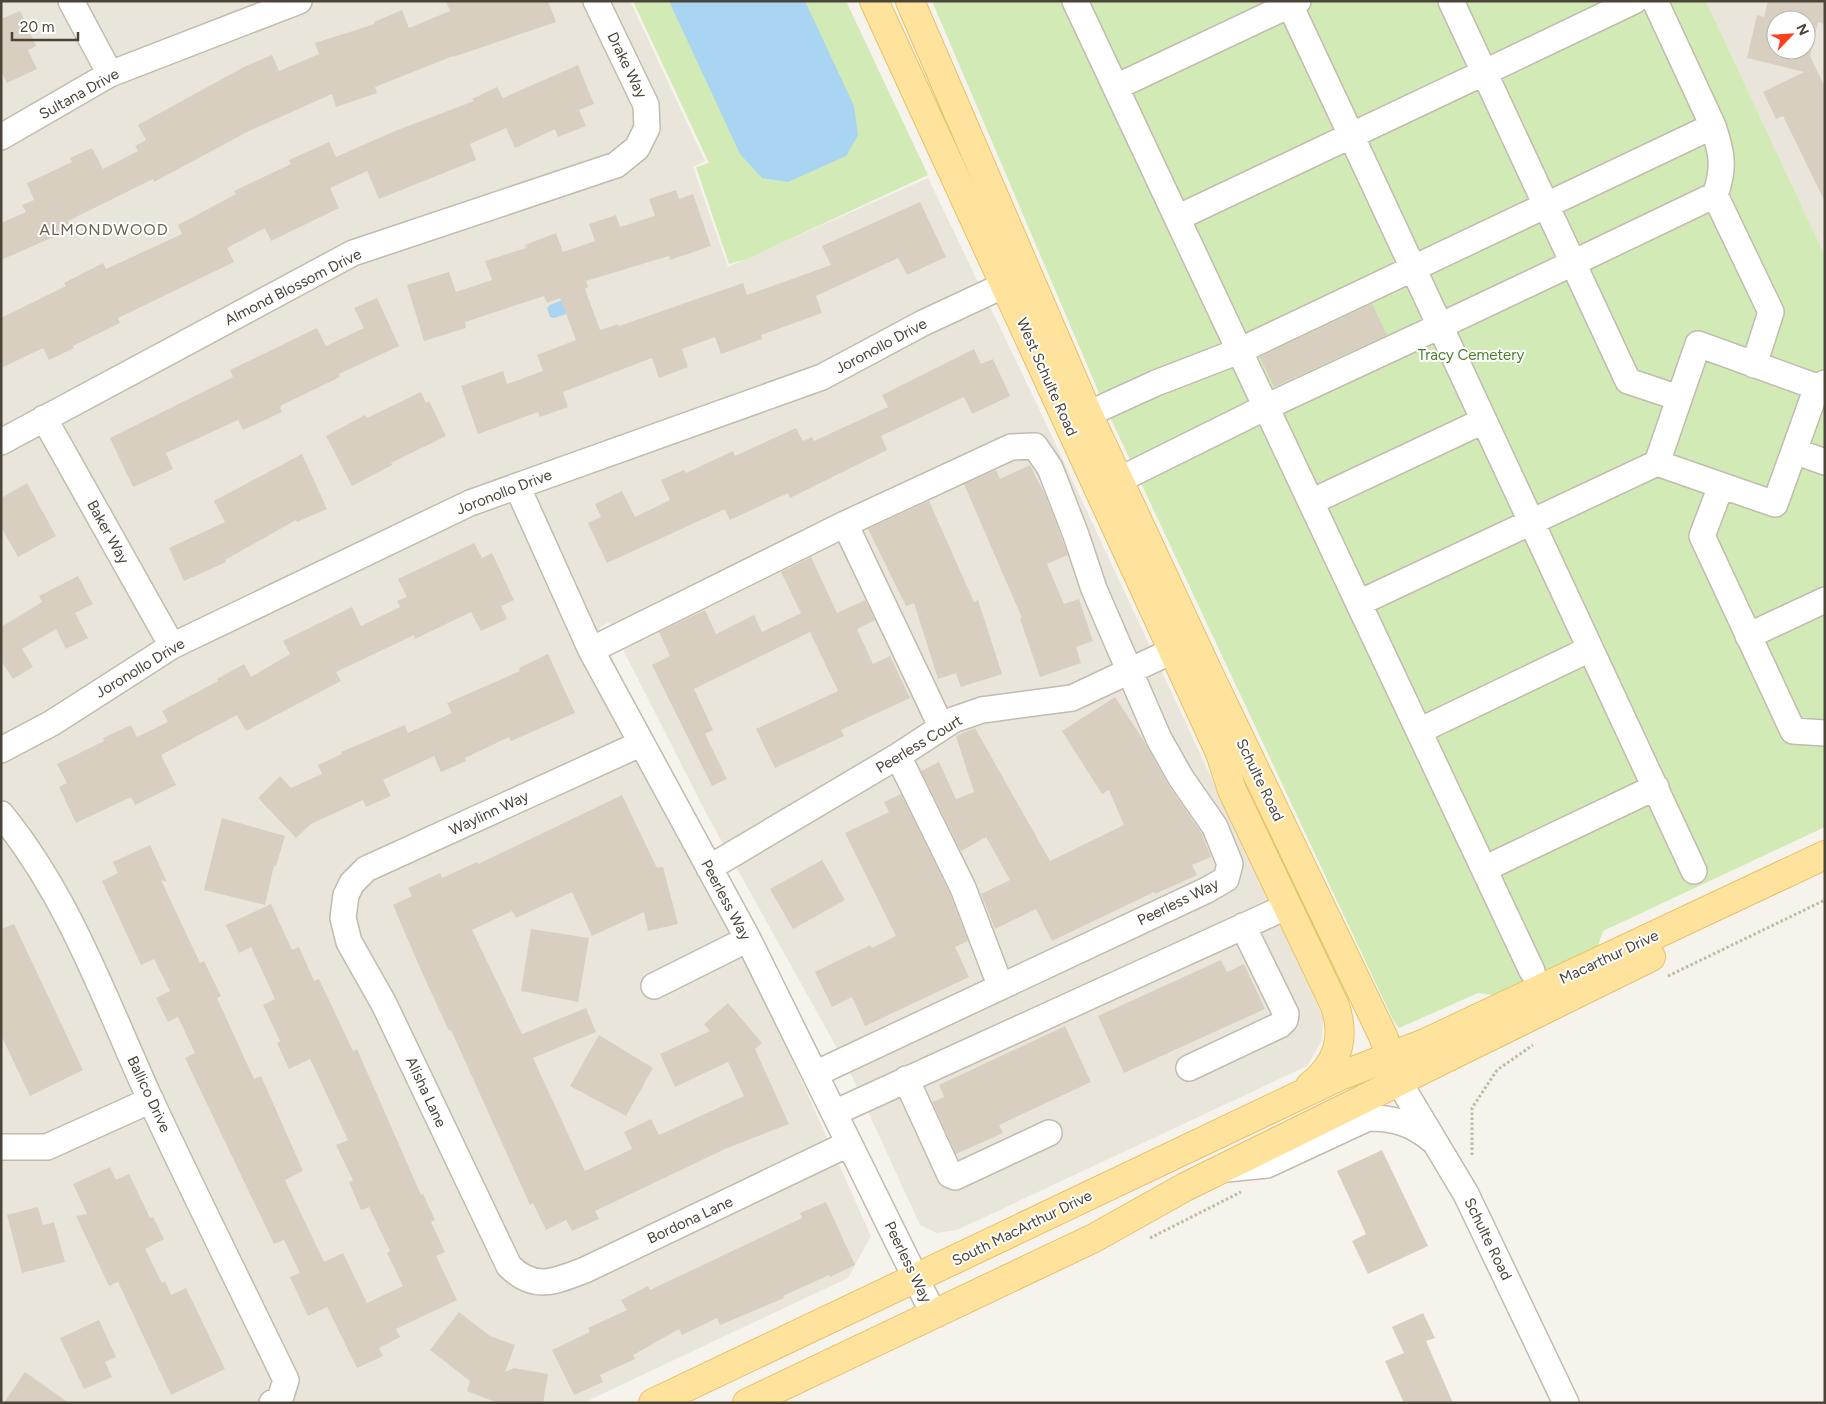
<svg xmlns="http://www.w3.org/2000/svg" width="1826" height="1404" font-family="Figtree,sans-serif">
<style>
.residential{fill:#eae5da;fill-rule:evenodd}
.green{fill:#d2eab5}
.water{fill:#a9d4f2}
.building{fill:#d8cfc1;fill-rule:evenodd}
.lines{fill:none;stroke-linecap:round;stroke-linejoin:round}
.minor-casing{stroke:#c2bbae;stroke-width:28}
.major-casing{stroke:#e6c16a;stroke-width:30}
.path{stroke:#c4b79f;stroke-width:3;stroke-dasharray:2.5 2.5;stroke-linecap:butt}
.minor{stroke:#fff;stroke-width:25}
.major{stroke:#ffe39c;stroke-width:28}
.labels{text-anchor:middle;stroke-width:4;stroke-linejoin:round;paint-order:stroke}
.street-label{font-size:15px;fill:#4b4439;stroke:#fff}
.park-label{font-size:15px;fill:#4a7f2a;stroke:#fff}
.neighbourhood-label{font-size:16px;letter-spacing:1px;fill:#6e6250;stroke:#fff}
</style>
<rect width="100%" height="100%" fill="#f6f3ec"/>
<path class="residential" d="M 1,1 L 630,1 L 705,161 L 693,167 L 728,267 L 928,178 L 1042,415 L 1323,1017 L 1322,1040 L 1307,1066 L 957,1230 L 937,1233 L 920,1225 L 848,1068 L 706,813 L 609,622 L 599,628 L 871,1236 L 848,1278 L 583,1403 L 1,1403 Z
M 1709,1 L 1825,1 L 1825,256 L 1707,3 ZM 1776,20 L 1806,20 L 1806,50 L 1776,50 Z"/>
<path class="green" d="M 633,1 L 846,1 L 928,175 L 747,259 L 729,264 L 696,167 L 709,163 Z
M 932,1 L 1706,1 L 1825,256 L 1825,827 L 1603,931 L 1596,952 L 1501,996 L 1478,993 L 1399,1028 L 1393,1020 L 1102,400 Z"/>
<path class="water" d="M 669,1 L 805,1 L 854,106 L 858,135 L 846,156 L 788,182 L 762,178 L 740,154 Z
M 560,301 L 562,301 L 579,310 L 554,318 L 550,317 L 547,308 L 550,305 Z"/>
<path class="building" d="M 446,1 L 548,1 L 556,22 L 453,57 L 453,56 L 375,87 L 377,93 L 336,107 L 332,94 L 249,131 L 154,182 L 153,179 L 68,221 L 72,229 L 1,260 L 1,223 L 26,212 L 22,205 L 34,200 L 27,183 L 72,162 L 70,158 L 92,148 L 103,169 L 138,151 L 135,146 L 146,140 L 138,125 L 244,67 L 272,55 L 279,71 L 319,54 L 315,43 L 375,24 L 374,22 L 402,10 L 409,28 L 450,11 Z
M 1768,1 L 1825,1 L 1825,24 L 1818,22 L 1810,56 L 1825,87 L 1825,202 L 1783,116 L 1776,119 L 1763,92 L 1804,72 L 1747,58 L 1757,15 L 1764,17 ZM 1776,20 L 1806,20 L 1806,50 L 1776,50 Z
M 20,11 L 36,46 L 28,50 L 37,69 L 7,83 L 1,71 L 1,19 Z
M 578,65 L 594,104 L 579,110 L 586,126 L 558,137 L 555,129 L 515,148 L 506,128 L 470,144 L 476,160 L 379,199 L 367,171 L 330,188 L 339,208 L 271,241 L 265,228 L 227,248 L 234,262 L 118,318 L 120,323 L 73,346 L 74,348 L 49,360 L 43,348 L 1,368 L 1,318 L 66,286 L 64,283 L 103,263 L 106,269 L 182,234 L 178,225 L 236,194 L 234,191 L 291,164 L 289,160 L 329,142 L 336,157 L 395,131 L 474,101 L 472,99 L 497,87 L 503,98 Z
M 676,190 L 679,199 L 693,194 L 711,246 L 670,260 L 669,256 L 586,281 L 588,287 L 585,289 L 600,330 L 618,324 L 619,326 L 743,283 L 747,295 L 831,265 L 822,246 L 920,202 L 946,257 L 907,275 L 898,258 L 816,296 L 822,313 L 761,335 L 762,339 L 721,354 L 715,337 L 682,349 L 688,367 L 659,378 L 652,358 L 563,392 L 568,407 L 540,417 L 538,412 L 478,434 L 461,386 L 503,371 L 507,384 L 543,371 L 537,355 L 576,340 L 560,298 L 547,303 L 544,296 L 465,322 L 466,328 L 424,341 L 407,285 L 449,272 L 456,292 L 492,280 L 485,261 L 526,248 L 525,245 L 556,233 L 563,252 L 595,241 L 589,224 L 616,215 L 620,227 L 655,216 L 649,199 Z
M 377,298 L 399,346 L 339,374 L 340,377 L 282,405 L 280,408 L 282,412 L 243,430 L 238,420 L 166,453 L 173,469 L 133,487 L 110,438 L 233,377 L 230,370 L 317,328 L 326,346 L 364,328 L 354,308 Z
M 1372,304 L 1387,335 L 1274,387 L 1260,357 Z
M 974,349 L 981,364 L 993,359 L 1010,396 L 972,414 L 964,397 L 881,436 L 887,450 L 790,498 L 788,493 L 730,520 L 725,509 L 607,563 L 588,523 L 601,517 L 595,504 L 622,491 L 635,517 L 670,500 L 661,480 L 684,470 L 686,473 L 733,451 L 735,456 L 796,428 L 803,441 L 812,437 L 814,441 L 888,407 L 882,395 Z
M 421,392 L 426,403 L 429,401 L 446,436 L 391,463 L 392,465 L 352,486 L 326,436 L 365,415 L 367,418 Z
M 302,454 L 327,509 L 297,522 L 296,520 L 225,560 L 226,562 L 184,581 L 169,548 L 225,522 L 214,501 Z
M 1030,465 L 1046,497 L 1068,555 L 1047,564 L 1064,604 L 1079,599 L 1093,641 L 1076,647 L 1081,663 L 1040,677 L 1020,619 L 1022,618 L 964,484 L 996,470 L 1000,479 Z
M 27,483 L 56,536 L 18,557 L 1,527 L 1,498 Z
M 929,501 L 974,602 L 978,600 L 1002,674 L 961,687 L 956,673 L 938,679 L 914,603 L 906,606 L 868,529 Z
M 474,543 L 482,558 L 492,553 L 514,600 L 501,606 L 507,619 L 481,631 L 471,612 L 415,639 L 414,635 L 336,672 L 341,681 L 246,731 L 237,715 L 161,755 L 176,785 L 135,805 L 131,797 L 76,823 L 59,787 L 67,783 L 57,764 L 104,741 L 103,738 L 131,725 L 137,737 L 168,722 L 162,711 L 218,681 L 217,679 L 244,664 L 251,677 L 290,654 L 283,641 L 352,607 L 361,626 L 400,607 L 397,601 L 407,597 L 398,579 Z
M 811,557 L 837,613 L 865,600 L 875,620 L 857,629 L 873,664 L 890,656 L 910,698 L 841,730 L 844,736 L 775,768 L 756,729 L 838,691 L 810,632 L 694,689 L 713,730 L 705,734 L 727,779 L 712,786 L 652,665 L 670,656 L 659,632 L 705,610 L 716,634 L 754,615 L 762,632 L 801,613 L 781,572 Z
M 78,576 L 93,604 L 75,613 L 88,638 L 66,649 L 56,629 L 22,649 L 33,667 L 13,679 L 1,661 L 1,627 L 42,602 L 39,596 Z
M 548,654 L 575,713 L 511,741 L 509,737 L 465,758 L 466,761 L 441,772 L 434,756 L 383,780 L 391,796 L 366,807 L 363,800 L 311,824 L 296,838 L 258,798 L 280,776 L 291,788 L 322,774 L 318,765 L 342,754 L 341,752 L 405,725 L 408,733 L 452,713 L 447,703 L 520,671 L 519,668 Z
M 1115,697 L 1144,741 L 1169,786 L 1202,834 L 1211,857 L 1192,865 L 1197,875 L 1155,894 L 1154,892 L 1052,941 L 1036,909 L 995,929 L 981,894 L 1010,880 L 986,837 L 961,851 L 921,771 L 939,762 L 956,799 L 974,792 L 956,736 L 975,728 L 1050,861 L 1124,825 L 1109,790 L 1102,794 L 1062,731 Z
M 901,794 L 950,894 L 968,941 L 955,947 L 969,977 L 865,1026 L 852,997 L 832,1007 L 815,972 L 870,945 L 872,948 L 896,936 L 845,833 L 889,812 L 884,802 Z
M 622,795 L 657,868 L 663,867 L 678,924 L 648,931 L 644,912 L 592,936 L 572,892 L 516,918 L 512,911 L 472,930 L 522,1034 L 586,1008 L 596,1032 L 533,1058 L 585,1171 L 632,1149 L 624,1132 L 651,1119 L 659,1135 L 744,1096 L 728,1062 L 675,1087 L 660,1054 L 710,1031 L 704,1024 L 728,1003 L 762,1043 L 755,1049 L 789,1124 L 725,1149 L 595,1211 L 599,1219 L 572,1231 L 566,1220 L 546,1230 L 533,1203 L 530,1205 L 451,1030 L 449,1031 L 420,968 L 393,905 L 412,896 L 408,888 L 440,873 L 442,878 L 477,862 L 478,864 Z
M 222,818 L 285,836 L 276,866 L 274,866 L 265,905 L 204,890 Z
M 150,845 L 167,882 L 161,880 L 200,963 L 204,961 L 221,996 L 217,998 L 254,1079 L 261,1076 L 303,1171 L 285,1180 L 324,1262 L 343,1253 L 367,1303 L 403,1286 L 387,1253 L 390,1251 L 369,1207 L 361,1210 L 349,1182 L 353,1180 L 336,1145 L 348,1140 L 310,1059 L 289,1069 L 277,1043 L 280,1041 L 263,1005 L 275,999 L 251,947 L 239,953 L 226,925 L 271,904 L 292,950 L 299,947 L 314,981 L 319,979 L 353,1051 L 357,1049 L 421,1195 L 423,1194 L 435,1220 L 431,1222 L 445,1252 L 436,1256 L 457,1300 L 396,1329 L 400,1337 L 379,1348 L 383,1356 L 357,1368 L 327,1307 L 308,1316 L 290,1277 L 300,1273 L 284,1240 L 274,1244 L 185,1058 L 195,1053 L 178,1017 L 168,1022 L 156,998 L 170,991 L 154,959 L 141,965 L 102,881 L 118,873 L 113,862 Z
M 822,860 L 845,900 L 793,929 L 770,889 Z
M 14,924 L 83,1070 L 30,1096 L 1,1035 L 1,929 Z
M 531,929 L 589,938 L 578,1002 L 521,991 Z
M 1221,960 L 1227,972 L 1244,964 L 1265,1009 L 1124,1073 L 1098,1016 Z
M 1065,1026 L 1091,1082 L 999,1125 L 1003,1133 L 956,1154 L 932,1102 L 944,1097 L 939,1085 Z
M 599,1035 L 653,1068 L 626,1116 L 570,1086 Z
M 1382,1150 L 1428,1246 L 1368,1274 L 1352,1241 L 1366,1234 L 1337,1171 Z
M 110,1167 L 116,1180 L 129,1174 L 150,1218 L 153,1217 L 164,1239 L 145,1249 L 162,1283 L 165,1281 L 171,1295 L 186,1288 L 225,1369 L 171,1395 L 118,1282 L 109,1286 L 76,1216 L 87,1214 L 73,1184 Z
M 826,1202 L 855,1265 L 830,1277 L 829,1275 L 783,1296 L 784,1298 L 720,1325 L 717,1318 L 682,1335 L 679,1329 L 633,1355 L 635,1359 L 600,1375 L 603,1382 L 574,1395 L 552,1350 L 590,1332 L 588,1328 L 627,1310 L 621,1300 L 648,1286 L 650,1290 L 802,1218 L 800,1213 Z
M 38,1207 L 43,1225 L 54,1222 L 65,1262 L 22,1273 L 7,1215 Z
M 459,1312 L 490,1336 L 515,1345 L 505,1372 L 514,1368 L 548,1374 L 543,1403 L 498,1403 L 467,1391 L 470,1381 L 430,1350 Z
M 1423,1313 L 1435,1338 L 1426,1341 L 1453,1403 L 1404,1403 L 1385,1361 L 1404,1353 L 1392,1327 Z
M 99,1320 L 116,1357 L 105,1362 L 112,1377 L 84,1389 L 60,1338 Z
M 25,1372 L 69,1403 L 4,1403 Z"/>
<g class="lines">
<defs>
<path id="minor" d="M 71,1 L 110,74
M 1075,1 L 1177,218
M 1451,1 L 1573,263 L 1440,326 L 1694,871
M 1290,5 C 1340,112 1391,219 1440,326 L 1266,407 L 1177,218 C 1329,146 1482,74 1634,1
M 1116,87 L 1298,1
M 1713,126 C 1722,153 1725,168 1715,195
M 1,137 L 110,74 L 299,1
M 1817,387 L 1698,344 L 1657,463 L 1775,504 L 1817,387 L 1825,383
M 1679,398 L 1628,381 L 1573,263 L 1715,195 L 1771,312 L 1754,365
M 1088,414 L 1156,383 L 1239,351 L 1713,126 L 1655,1
M 44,418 L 172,646
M 1,442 L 353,253 L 616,165 L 637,148 L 647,128 L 646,105 L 596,1
M 1794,451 L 1825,462
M 1119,480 L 1266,407 L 1532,971
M 517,486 L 591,650 L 748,939 L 934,1315
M 1721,486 L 1702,536 L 1793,731 L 1825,733
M 1311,502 L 1483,421
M 845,524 L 941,726
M 1359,603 L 1657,463
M 1748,636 L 1825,600
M 591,650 L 845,524 L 1011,447 L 1035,446 L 1050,468 L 1076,535 L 1094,589 L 1159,739 L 1181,778 L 1215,827 L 1230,864 L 1226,879 L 1207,890 L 815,1074
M 1419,731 L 1590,649
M 640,744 L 366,869 L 352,883 L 346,895 L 343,918 L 349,942 L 384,1004 L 509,1266 C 535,1292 555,1281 585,1270 L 848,1144
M 1,750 L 52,723 L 172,646 L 470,503 L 822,377 L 923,323 L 1024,276
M 898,756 L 963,888 L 1000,985
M 1,814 C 70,898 106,1003 151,1101 C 195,1195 241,1287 286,1380 L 280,1399 L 272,1403
M 709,868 L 898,756 L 953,720 L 982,710 L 1072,698 L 1172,651
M 1484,869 L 1656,787
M 654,986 L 748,939
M 1189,1068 L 1280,1025 L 1285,1020 L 1286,1014 L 1243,926
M 906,1079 L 950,1175 L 955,1177 L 1049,1133
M 1399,1082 L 1466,1194 L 1566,1403
M 834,1113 L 1288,906
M 1,1147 L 47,1147 L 151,1100
M 1226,1169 L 1267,1165 L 1368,1118 C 1394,1118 1412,1123 1432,1140"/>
<path id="major" d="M 874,1 L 1220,753 L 1232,790 L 1335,1006 C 1346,1039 1337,1065 1310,1086
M 910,1 L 1088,414 L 1210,676 L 1383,1036 L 1397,1074
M 653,1403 L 1340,1076 L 1425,1043 L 1825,855
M 747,1403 L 1094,1238 L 1185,1187 L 1651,957"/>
</defs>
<use href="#minor" class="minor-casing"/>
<use href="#major" class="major-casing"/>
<path class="path" d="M 1668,976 L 1825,900
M 1472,1155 L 1472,1108 L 1497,1070 L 1533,1045
M 1150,1238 L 1241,1192"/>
<use href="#minor" class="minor"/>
<use href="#major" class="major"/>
</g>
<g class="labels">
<g class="street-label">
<text transform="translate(627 65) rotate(64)" y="5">Drake Way</text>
<text transform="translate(79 94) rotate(-29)" y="5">Sultana Drive</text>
<text transform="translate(293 287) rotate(-27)" y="5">Almond Blossom Drive</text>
<text transform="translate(881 346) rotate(-28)" y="5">Joronollo Drive</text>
<text transform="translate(1047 377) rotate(66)" y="5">West Schulte Road</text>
<text transform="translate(504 492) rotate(-21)" y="5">Joronollo Drive</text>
<text transform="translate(108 532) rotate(61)" y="5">Baker Way</text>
<text transform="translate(140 668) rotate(-31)" y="5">Joronollo Drive</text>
<text transform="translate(919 744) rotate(-31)" y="5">Peerless Court</text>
<text transform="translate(1260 780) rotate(64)" y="5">Schulte Road</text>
<text transform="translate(489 813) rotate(-25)" y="5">Waylinn Way</text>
<text transform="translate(726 900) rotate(62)" y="5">Peerless Way</text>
<text transform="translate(1178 902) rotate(-26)" y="5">Peerless Way</text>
<text transform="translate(1609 957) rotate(-25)" y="5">Macarthur Drive</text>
<text transform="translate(426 1092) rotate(65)" y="5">Alisha Lane</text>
<text transform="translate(149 1094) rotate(65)" y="5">Ballico Drive</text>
<text transform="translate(690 1220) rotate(-25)" y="5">Bordona Lane</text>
<text transform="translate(1022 1228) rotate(-26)" y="5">South MacArthur Drive</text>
<text transform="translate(1488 1239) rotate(64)" y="5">Schulte Road</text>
<text transform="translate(908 1262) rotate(64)" y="5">Peerless Way</text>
</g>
<g class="park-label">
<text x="1471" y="360">Tracy Cemetery</text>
</g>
<g class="neighbourhood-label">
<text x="104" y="235">ALMONDWOOD</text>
</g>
</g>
<rect width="1826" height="1404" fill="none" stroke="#4b4439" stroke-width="5"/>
<g transform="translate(1791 35) rotate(65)"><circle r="24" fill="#ffffff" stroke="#b7b4b0"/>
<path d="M0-4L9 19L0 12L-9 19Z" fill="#fc3f1d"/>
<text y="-8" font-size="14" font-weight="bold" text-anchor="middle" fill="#4b4439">N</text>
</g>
<path d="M12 32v8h66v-8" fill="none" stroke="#4b4439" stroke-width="2.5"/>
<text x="20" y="32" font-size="15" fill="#4b4439" stroke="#ffffff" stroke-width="4" paint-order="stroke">20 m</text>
</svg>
